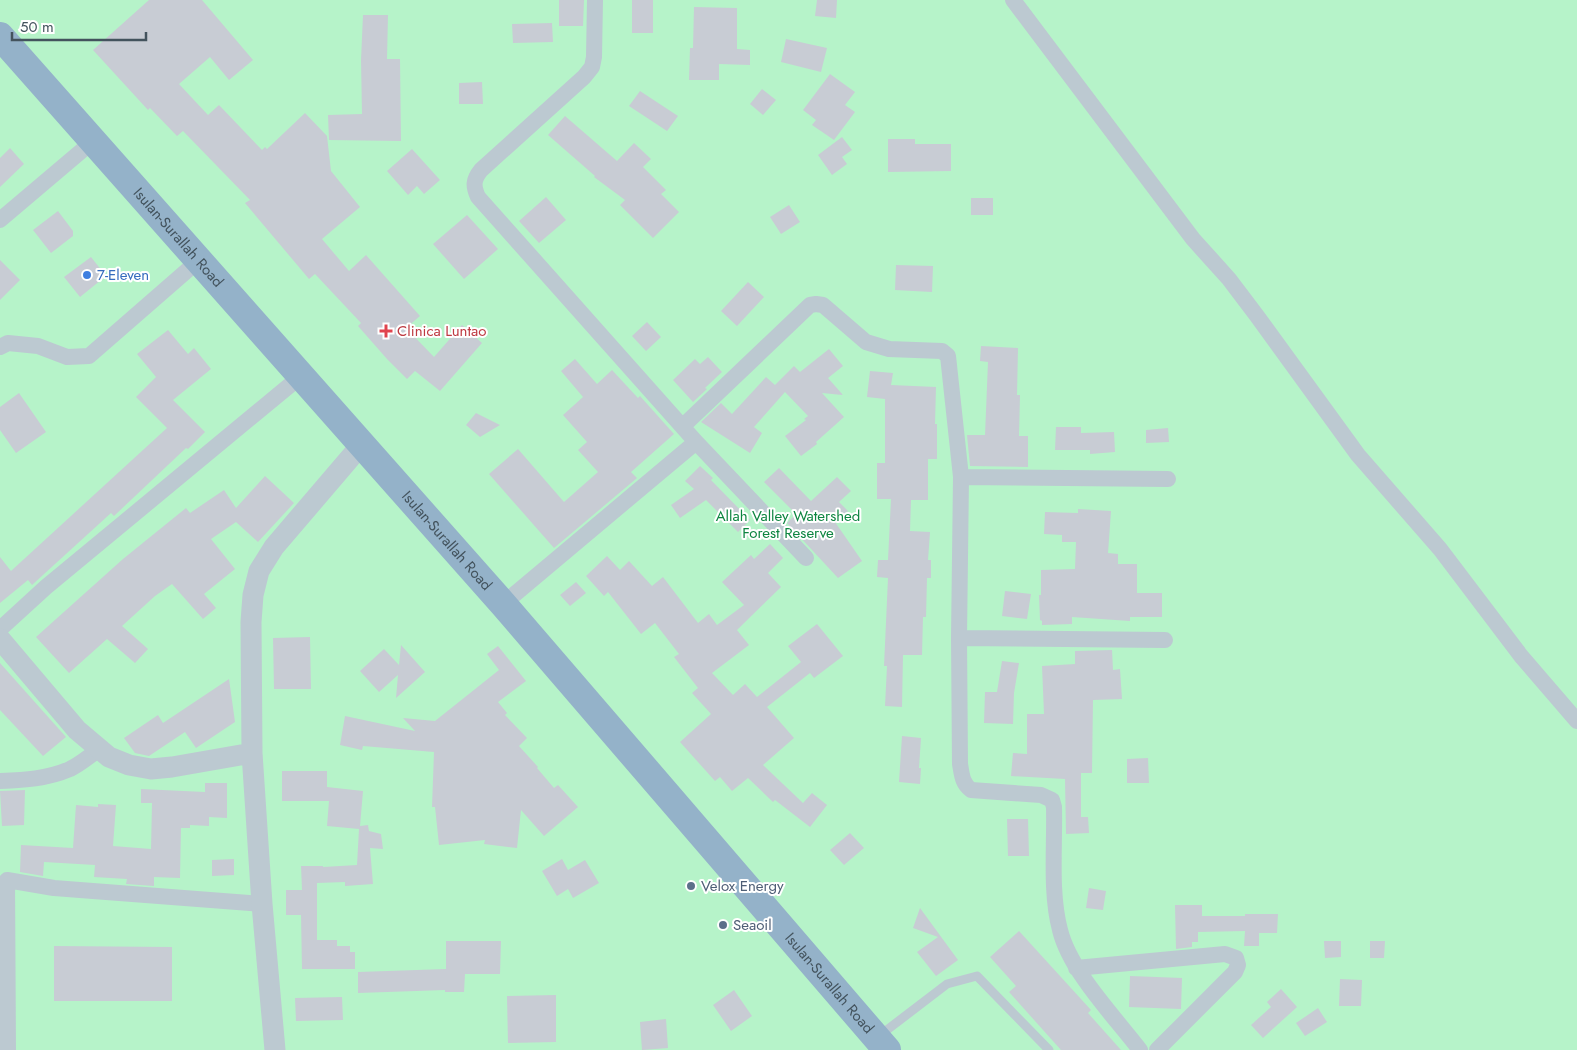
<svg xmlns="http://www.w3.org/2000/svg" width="1577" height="1050" font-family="Jost,sans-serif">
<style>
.green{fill:#b6f3c9}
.building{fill:#c8ccd4}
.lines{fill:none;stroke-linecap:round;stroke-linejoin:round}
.service{stroke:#bcc9d1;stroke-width:9}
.minor{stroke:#bcc9d1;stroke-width:16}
.tertiary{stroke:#bcc9d1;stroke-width:21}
.trunk{stroke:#94b2c9;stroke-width:28}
.shop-dot{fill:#3f7fe0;stroke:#fff;stroke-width:2}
.health-dot{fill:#e0444e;stroke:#fff;stroke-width:2}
.service-dot{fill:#5c6f8a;stroke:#fff;stroke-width:2}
.labels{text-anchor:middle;stroke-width:4;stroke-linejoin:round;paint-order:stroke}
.street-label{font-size:15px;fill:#43535d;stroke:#fff}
.shop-label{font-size:15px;fill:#366cbe;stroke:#fff;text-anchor:start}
.health-label{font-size:15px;fill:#be3a42;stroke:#fff;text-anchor:start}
.park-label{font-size:15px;fill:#0d8540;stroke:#fff}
.service-label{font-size:15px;fill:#4e5e75;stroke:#fff;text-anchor:start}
</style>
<rect width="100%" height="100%" fill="#f0eded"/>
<path class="green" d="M 0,0 L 1577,0 L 1577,1050 L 0,1050 Z"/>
<path class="building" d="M 149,0 L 202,0 L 253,60 L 229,80 L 210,57 L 179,84 L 208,115 L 219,105 L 262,150 L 265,147 L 267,149 L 305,113 L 327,136 L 331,171 L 360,207 L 322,239 L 349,271 L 366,255 L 420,316 L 406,328 L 434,357 L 462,325 L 482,343 L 440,391 L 415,371 L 407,379 L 387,359 L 358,326 L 361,323 L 315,274 L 309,279 L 245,203 L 250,200 L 183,131 L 177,136 L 150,108 L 148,110 L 93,50 Z
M 559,0 L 584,0 L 583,26 L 559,26 Z
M 632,0 L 653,0 L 653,33 L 632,33 Z
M 817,0 L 837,0 L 836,18 L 815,16 Z
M 694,7 L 737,8 L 737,49 L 750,50 L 750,65 L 719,64 L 719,80 L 689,80 L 690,48 L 693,48 Z
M 363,15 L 388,15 L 387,59 L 400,59 L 401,141 L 329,140 L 328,115 L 362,114 L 361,60 Z
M 552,23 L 553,42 L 513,43 L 512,24 Z
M 786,39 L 827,48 L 821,72 L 781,62 Z
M 830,74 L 855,92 L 845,105 L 855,112 L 834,140 L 812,125 L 816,120 L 803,110 Z
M 482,82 L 483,104 L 459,104 L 459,83 Z
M 762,89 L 776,100 L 763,115 L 750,104 Z
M 640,91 L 678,116 L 667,131 L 629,106 Z
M 565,116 L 617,161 L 634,143 L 651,159 L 643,167 L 666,190 L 661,194 L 679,212 L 653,238 L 620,205 L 625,200 L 594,177 L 595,176 L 548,135 Z
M 842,137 L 852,150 L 842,157 L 847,164 L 832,175 L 818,155 Z
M 888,139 L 915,139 L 915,144 L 951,144 L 951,171 L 888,172 Z
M 10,148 L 24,164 L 0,187 L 0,158 Z
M 412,149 L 440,180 L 424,194 L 417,186 L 408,195 L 387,171 Z
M 546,197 L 566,220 L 539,243 L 519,221 Z
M 971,198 L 993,198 L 993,215 L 971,215 Z
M 789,205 L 800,222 L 781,234 L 770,217 Z
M 58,211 L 73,231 L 73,236 L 51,253 L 33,230 Z
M 467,215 L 498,249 L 464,279 L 433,244 Z
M 91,257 L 106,276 L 80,297 L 64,277 Z
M 0,260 L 20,280 L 0,300 Z
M 896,265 L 933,266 L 932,292 L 895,290 Z
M 748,282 L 764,297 L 737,326 L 721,311 Z
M 647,322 L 661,337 L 646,351 L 632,336 Z
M 168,330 L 188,354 L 194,348 L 211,369 L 173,400 L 205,432 L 188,449 L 186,448 L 114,516 L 111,513 L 32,585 L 28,580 L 0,603 L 0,557 L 11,571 L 167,428 L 136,397 L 156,377 L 137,354 Z
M 981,346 L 1018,348 L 1017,395 L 1020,395 L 1019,436 L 1028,436 L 1028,467 L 970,466 L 967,435 L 985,435 L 988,362 L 980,361 Z
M 829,349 L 843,366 L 828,378 L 843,395 L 822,393 L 844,417 L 816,442 L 817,444 L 801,456 L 785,436 L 806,420 L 804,419 L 808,416 L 785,392 L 754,427 L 762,433 L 750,453 L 701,422 L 721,403 L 732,414 L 766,377 L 775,385 L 794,366 L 800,372 Z
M 708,357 L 722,372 L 705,388 L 707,389 L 693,402 L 673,380 L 695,359 L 700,364 Z
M 575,359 L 597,384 L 612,370 L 638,398 L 640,396 L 674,434 L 631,472 L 637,478 L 554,548 L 489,474 L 518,449 L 564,502 L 598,472 L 578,450 L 587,442 L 563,415 L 583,397 L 561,371 Z
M 870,371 L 893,373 L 891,385 L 936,387 L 935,424 L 937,424 L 937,459 L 928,459 L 928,500 L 911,500 L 910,531 L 930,532 L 928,560 L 931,560 L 931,578 L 927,578 L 926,617 L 923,617 L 922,655 L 903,655 L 902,707 L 885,706 L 887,666 L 884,666 L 888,578 L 877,577 L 878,560 L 888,560 L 891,499 L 877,499 L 877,463 L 885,463 L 885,399 L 867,397 Z
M 19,393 L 46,432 L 16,453 L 0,430 L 0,407 Z
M 476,413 L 500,425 L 480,437 L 466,425 Z
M 1056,427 L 1081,427 L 1081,433 L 1114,432 L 1115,452 L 1090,454 L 1090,450 L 1055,450 Z
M 1168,428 L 1169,442 L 1146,443 L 1146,430 Z
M 700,466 L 713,478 L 711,480 L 750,520 L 738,532 L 706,500 L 680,518 L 671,505 L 694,489 L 685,481 Z
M 779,468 L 811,501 L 837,477 L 851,491 L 839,502 L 848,511 L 835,522 L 862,561 L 838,578 L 787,523 L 796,514 L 764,482 Z
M 265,476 L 294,503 L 258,542 L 236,522 L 211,539 L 235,569 L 204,594 L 216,608 L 203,619 L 172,584 L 155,596 L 122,626 L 148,649 L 135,663 L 107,639 L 69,673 L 36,637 L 123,559 L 186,508 L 190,513 L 224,490 L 236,508 Z
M 1078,509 L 1111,511 L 1108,553 L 1118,554 L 1118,564 L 1137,564 L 1137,593 L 1162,593 L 1162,617 L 1130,617 L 1130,621 L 1072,617 L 1072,624 L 1042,625 L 1042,621 L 1040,620 L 1039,595 L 1041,595 L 1041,570 L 1075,569 L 1076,542 L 1062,542 L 1062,535 L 1044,534 L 1045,512 L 1078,513 Z
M 770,544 L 783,558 L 768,573 L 781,587 L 737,630 L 749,645 L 712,673 L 733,695 L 745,684 L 757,697 L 801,662 L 788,646 L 817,624 L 843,656 L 814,678 L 810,673 L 767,707 L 794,738 L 763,765 L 803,803 L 812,793 L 827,805 L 810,827 L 775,800 L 773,802 L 748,778 L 732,791 L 720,777 L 715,781 L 680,742 L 711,714 L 692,693 L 698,688 L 674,657 L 679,654 L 655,623 L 641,634 L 608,592 L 604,596 L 586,576 L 607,556 L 620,570 L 629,561 L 652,586 L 663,577 L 698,623 L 709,614 L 717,625 L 744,605 L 722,582 L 751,555 L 754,559 Z
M 576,582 L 586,593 L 570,606 L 560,595 Z
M 1005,591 L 1031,594 L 1027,619 L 1002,616 Z
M 310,637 L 311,689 L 274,689 L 273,638 Z
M 401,645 L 425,672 L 396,698 L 398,675 L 379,692 L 360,671 L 384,649 L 399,665 Z
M 498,646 L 526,681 L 498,702 L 507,713 L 505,715 L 527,738 L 519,746 L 538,767 L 537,768 L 554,788 L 558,785 L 578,807 L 544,836 L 521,810 L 517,848 L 484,844 L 485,840 L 439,845 L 435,807 L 432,807 L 434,752 L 363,746 L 362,750 L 340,745 L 345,716 L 415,731 L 403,718 L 435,721 L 499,670 L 487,654 Z
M 1112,650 L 1113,670 L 1120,669 L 1122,699 L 1093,700 L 1092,773 L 1081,773 L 1081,817 L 1088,817 L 1089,833 L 1066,834 L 1065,779 L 1011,776 L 1013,753 L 1027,754 L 1027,714 L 1044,714 L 1042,666 L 1075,664 L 1075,651 Z
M 1002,661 L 1019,663 L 1014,693 L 1013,724 L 984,723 L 985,692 L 997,692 Z
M 0,663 L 66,737 L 43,756 L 0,710 Z
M 229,679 L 235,722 L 196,748 L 185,732 L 149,756 L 135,753 L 124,738 L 158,715 L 163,723 Z
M 902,736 L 921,738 L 919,768 L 921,768 L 920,784 L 899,782 Z
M 1148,758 L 1149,783 L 1127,783 L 1127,759 Z
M 282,771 L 327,771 L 327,787 L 363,791 L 360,826 L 368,825 L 369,831 L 381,834 L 383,849 L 370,848 L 373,884 L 345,886 L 345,882 L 317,883 L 317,940 L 337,940 L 337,946 L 350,946 L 350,952 L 355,952 L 355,969 L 302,969 L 301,915 L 286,915 L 286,890 L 302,890 L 301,866 L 323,866 L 323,867 L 357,865 L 359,829 L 327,826 L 329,801 L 282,801 Z
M 205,783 L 227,783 L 227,818 L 209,817 L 209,826 L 190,825 L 190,828 L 181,828 L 180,878 L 154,877 L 154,886 L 126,884 L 127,879 L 94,877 L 95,865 L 44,862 L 43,876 L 20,872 L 21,845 L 73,848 L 76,805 L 98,807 L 98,804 L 116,805 L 113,846 L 151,849 L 152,803 L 141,803 L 141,789 L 205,792 Z
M 25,790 L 24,825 L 2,826 L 0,791 Z
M 1007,819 L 1028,819 L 1029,856 L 1008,856 Z
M 850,833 L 864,848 L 844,865 L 830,850 Z
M 234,859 L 234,875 L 212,876 L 212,860 Z
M 562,859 L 568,870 L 585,860 L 599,883 L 573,898 L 568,889 L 557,896 L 542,871 Z
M 1089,888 L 1106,891 L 1103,910 L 1086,908 Z
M 1175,905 L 1202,905 L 1202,916 L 1245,916 L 1245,914 L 1278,914 L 1277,933 L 1259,933 L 1259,946 L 1244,946 L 1245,931 L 1198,932 L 1198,942 L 1192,942 L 1192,947 L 1176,949 Z
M 920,908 L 958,960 L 936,976 L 917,952 L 938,937 L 913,928 Z
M 1019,931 L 1091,1010 L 1088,1013 L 1121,1050 L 1061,1050 L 1009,992 L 1016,986 L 990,957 Z
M 446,941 L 501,941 L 500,974 L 465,974 L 464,992 L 445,992 L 445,990 L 358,993 L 358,972 L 446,969 Z
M 1324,941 L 1341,941 L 1341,957 L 1325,958 Z
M 1370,941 L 1385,941 L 1384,958 L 1370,958 Z
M 54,946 L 172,947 L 172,1001 L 54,1001 Z
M 1130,976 L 1182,978 L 1181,1009 L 1129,1007 Z
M 1340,979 L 1362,980 L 1361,1006 L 1339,1006 Z
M 1281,989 L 1297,1007 L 1263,1038 L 1251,1025 L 1271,1007 L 1267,1002 Z
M 734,990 L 752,1016 L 731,1031 L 713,1005 Z
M 556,995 L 556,1042 L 508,1043 L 507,996 Z
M 342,997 L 343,1020 L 296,1021 L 295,998 Z
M 1318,1008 L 1327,1022 L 1305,1036 L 1296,1023 Z
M 666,1019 L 668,1048 L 642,1050 L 640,1022 Z"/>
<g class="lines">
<path class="service" d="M 879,1036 L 947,984 L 977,976 L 1049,1050"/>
<path class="minor" d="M 595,0 L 594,57 L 592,67 L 584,77 L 481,170 C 473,180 473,186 478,197 L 696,442 L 806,558
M 1013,0 L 1193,239 L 1229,279 L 1257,316 L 1358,455 L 1440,549 L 1521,656 L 1577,721
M 0,220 L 92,142
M 0,347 L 8,343 L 38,346 L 67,357 L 89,356 L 198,261
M 683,426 L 810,305 L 816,304 L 823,305 L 866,342 L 889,349 L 942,351 L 948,356 L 961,477 L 959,638 L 960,764 C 962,775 962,783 971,790 L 1041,795 L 1052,800 L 1054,807 C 1055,846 1050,893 1060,930 C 1070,971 1114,1016 1140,1050
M 961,477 L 1168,479
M 503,604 L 696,442
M 0,629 L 46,587 L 301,376
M 959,638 L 1165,640
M 0,781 C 24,780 47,779 70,769 C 80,764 90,756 99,749
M 1076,968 L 1225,954 L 1236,958 L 1238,965 L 1235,972 L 1157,1050
M 8,1050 L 7,880 L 54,888 L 262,904"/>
<path class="tertiary" d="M 0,639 L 77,730 L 109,757 L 129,765 L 151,769 L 172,767 L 252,753
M 275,1050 L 262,904 L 252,753 L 251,622 L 253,595 L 259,571 L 274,547 L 362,444"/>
<path class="trunk" id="s1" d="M 0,36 L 503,604 L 887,1050"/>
</g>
<circle class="shop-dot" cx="87" cy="275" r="5"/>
<path class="health-dot" d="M383.5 323.5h5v5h5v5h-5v5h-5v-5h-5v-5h5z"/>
<g class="service-dot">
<circle cx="691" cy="886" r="5"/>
<circle cx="723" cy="925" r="5"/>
</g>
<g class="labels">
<g class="street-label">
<text dy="5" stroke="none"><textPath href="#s1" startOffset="269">Isulan-Surallah Road</textPath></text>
<text dy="5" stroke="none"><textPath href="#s1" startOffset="674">Isulan-Surallah Road</textPath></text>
<text dy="5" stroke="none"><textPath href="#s1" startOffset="1259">Isulan-Surallah Road</textPath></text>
</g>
<g class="shop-label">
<text x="97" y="280">7-Eleven</text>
</g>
<g class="health-label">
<text x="397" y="336">Clinica Luntao</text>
</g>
<g class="park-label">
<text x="788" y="521">Allah Valley Watershed<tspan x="788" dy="17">Forest Reserve</tspan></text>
</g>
<g class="service-label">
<text x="701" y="891">Velox Energy</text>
<text x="733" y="930">Seaoil</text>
</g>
</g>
<path d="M12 32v8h134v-8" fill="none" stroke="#43535d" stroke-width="2.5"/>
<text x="20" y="32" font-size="15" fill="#43535d" stroke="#ffffff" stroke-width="4" paint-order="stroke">50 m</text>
</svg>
